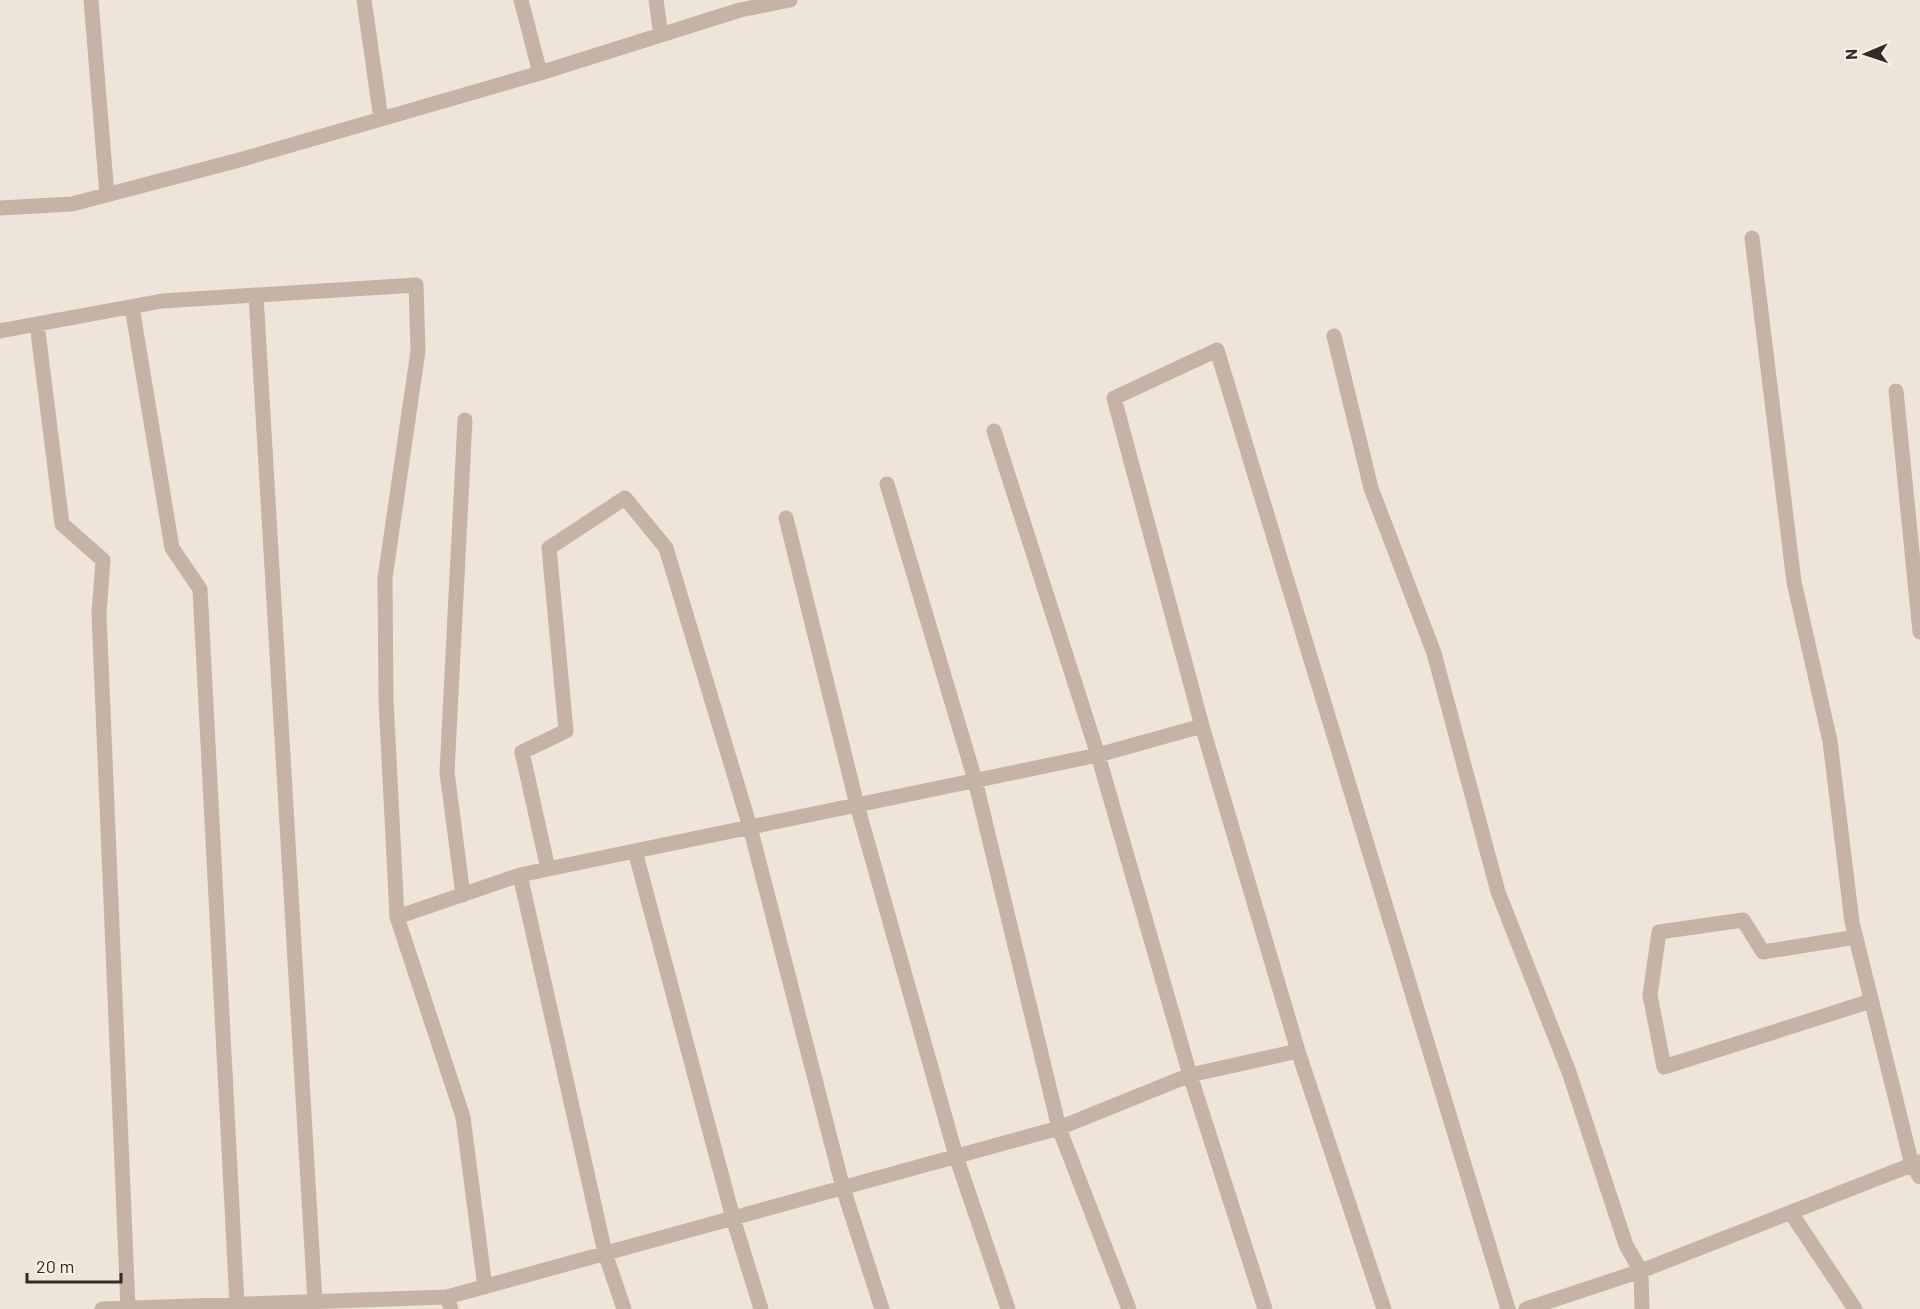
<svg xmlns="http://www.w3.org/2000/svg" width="1920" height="1309" font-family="Barlow,sans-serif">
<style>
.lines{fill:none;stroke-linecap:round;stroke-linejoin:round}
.minor{stroke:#c5b4a6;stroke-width:15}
</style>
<rect width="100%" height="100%" fill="#eee4d9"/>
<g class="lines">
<path class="minor" d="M 91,0 L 107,195
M 364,0 L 381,119
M 521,0 L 540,73
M 656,0 L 661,35
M 0,208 L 72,204 L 243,159 L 540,73 L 740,10 L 790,0
M 1752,238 L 1794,582 L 1830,741 L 1852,922 L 1912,1165 L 1920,1177
M 256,295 L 315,1302
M 132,307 L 172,548 L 200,589 L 237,1304
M 37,324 L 62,524 L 103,560 L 99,614 L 128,1308
M 0,331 L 162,301 L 416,285 L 418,351 L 385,578 L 386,700 L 397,917 L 463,1117 L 485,1287
M 1334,336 L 1371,488 L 1434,653 L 1498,892 L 1569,1072 L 1626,1245 L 1641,1271 L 1526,1309
M 1896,391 L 1920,632
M 994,431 L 1098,755 L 1202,726 L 1298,1051 L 1190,1075 L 1265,1309
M 786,518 L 857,805 L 956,1156 L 1008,1309
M 1202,726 L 1114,398 L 1217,350 L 1508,1309
M 635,851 L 733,1218 L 761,1309
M 548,869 L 522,752 L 566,731 L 549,548 L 625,498 L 666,548 L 750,827 L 843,1188 L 882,1309
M 463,895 L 447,772 L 465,420
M 397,917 L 520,875
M 1856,937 L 1763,952 L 1743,920 L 1659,932 L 1650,995 L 1664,1067 L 1871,1001
M 1298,1051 L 1384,1309
M 1791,1213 L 1855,1309
M 447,1297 L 1059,1128 L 1129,1309
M 102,1309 L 447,1297 L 451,1309
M 624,1309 L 605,1253 L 520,875 L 548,869 L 1098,755 L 1190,1075 L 1059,1128 L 975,780 L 887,484
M 1642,1309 L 1641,1271 L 1919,1162"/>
</g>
<g transform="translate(1866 54) rotate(268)" stroke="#f7eee4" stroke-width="4.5" paint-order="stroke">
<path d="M0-4.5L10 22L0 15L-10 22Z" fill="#322a26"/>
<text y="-9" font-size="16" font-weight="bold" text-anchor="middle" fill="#322a26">N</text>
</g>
<path d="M27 1273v9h94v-9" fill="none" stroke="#322a26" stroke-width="3"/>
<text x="36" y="1273" font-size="18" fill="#322a26" stroke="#f7eee4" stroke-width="4.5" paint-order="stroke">20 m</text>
</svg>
